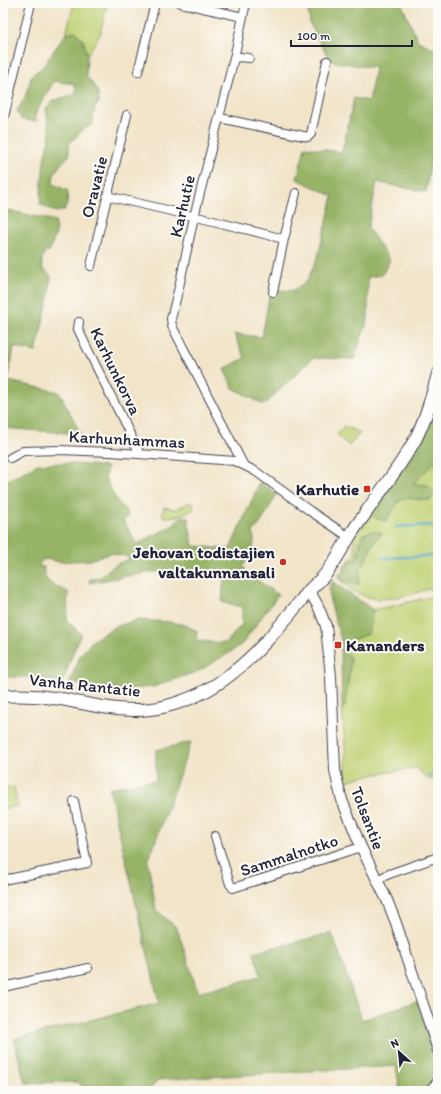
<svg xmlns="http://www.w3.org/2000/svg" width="441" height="1094" font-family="Itim,sans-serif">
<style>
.green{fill:#bfd275;stroke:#707a58}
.forest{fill:#97b466;stroke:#5c6b50}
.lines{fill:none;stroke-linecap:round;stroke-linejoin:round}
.stream{stroke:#4ca5c9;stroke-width:2.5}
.minor-casing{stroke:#413f50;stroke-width:10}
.tertiary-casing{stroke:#413f50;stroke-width:12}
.secondary-casing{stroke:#413f50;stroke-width:14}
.minor{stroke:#fff;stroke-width:8}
.tertiary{stroke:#fff;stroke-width:10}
.secondary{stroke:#fff;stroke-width:12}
.poi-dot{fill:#c8321e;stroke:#fdfcf7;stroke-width:1.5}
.labels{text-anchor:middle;stroke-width:4;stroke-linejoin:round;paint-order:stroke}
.street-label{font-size:17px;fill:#22223b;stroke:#fdfcf7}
.poi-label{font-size:17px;font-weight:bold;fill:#22223b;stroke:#fdfcf7;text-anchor:end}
</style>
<rect width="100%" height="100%" fill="#fdfcf7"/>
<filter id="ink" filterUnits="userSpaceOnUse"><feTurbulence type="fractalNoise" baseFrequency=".025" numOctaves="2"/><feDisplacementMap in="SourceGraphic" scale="8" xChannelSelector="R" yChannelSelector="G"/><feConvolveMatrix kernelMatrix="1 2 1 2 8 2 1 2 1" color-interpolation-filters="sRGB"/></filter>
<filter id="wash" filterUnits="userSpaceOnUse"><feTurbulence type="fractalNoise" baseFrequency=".012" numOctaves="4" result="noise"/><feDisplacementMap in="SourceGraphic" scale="16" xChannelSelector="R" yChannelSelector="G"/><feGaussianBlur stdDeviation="0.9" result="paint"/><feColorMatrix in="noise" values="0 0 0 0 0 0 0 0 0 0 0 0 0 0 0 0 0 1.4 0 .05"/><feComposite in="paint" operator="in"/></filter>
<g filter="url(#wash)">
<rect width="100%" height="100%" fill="#f1e4c8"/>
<path class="green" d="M 74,3 L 107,3 L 100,35 L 87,55 L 83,40 L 75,31 L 66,34 Z
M 344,426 L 360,433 L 349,446 L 337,435 Z
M 438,459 L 438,587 C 409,593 378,609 351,589 C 346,586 343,584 340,579 L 352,584 L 359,584 L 360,570 L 365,562 L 374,542 L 382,534 L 360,542 L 359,551 L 356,559 L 348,562 L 355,553 L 354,539 L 370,514 L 385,521 L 398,502 L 406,498 L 431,500 L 413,484 Z
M 191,502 L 194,506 L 193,510 C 187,514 172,518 164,517 L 162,513 L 164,507 L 175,509 L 180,507 Z
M 438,595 L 438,779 L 428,779 L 416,768 L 364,776 L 346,781 L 346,758 L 342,709 L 345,705 L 344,650 L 349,641 L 368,634 L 373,610 L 397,605 Z
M 14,787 L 18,806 L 3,809 L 3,789 Z"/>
<path class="forest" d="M 307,3 L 401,3 L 418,41 L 438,51 L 438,114 L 426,192 L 377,182 L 368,228 L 390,260 L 382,275 L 368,277 L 368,319 L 354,359 L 313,358 L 264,405 L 233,388 L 224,369 L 245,358 L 234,334 L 262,337 L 269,297 L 278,290 L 292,291 L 307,281 L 318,256 L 333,196 L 297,179 L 305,147 L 342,152 L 354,98 L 369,101 L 375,68 L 330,61 L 310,24 Z
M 74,31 L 83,40 L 87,55 L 86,76 C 94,85 99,90 99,103 L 95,107 L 92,125 L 85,128 L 69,144 L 69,156 C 61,164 52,172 53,184 L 68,191 L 67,205 L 64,210 L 56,212 L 40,204 L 44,159 L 50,136 L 46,108 L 53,101 L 65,97 L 76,95 L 75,84 L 54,81 L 35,114 L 36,121 L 31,121 L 21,119 L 17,111 L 25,97 L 32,75 L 43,67 L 54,50 L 66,34 Z
M 3,209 L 55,221 L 56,233 L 50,250 L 44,253 L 42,258 L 42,268 L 51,276 L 49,296 L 36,352 L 14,347 L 8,381 L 59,392 L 81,434 L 3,428 Z
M 438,391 L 438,459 L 413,484 L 428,485 L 434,493 L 431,500 L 406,498 L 398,502 L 386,521 L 376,518 L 370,514 Z
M 64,463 L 107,467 L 105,478 L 118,503 L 125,509 L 129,517 L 123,520 L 137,544 L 172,526 L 182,516 L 188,518 L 193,546 L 230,549 L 260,482 L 277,494 L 262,521 L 253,532 C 256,549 251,553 243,566 L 247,573 L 278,595 L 242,644 L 229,653 L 199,671 L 153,687 L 119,690 L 69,683 L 80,656 L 92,641 L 114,627 L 137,620 L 154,621 L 169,622 L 185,625 L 197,631 L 196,641 L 226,643 L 242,624 L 242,607 L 222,602 L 224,575 L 183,571 L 150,572 L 89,583 L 90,579 L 101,577 L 109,569 L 119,563 L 130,559 L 125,556 L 111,553 L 90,560 L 59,562 L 48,559 L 42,560 L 38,566 L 44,567 C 42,583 56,586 68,592 L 67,621 L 81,634 L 73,653 L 62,684 L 36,677 L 3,677 L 3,483 L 38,464 Z
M 371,531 L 382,533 L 374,542 L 365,562 L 360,570 L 359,584 L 352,584 L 340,579 L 339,575 L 348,562 L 356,559 C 360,551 359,544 362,535 Z
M 332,581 L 373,610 L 368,634 L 349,641 L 344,650 L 351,659 L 345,706 L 342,709 L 341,648 L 343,647 L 330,601 L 329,589 Z
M 191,742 L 148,862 L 156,910 L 177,928 L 198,993 L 261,976 L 254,952 L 332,933 L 362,1020 L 417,1001 L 436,1058 L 433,1077 L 438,1086 L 438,1091 L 400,1091 L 396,1066 L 157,1080 L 149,1091 L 87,1091 L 78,1082 L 25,1083 L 14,1039 L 159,1003 L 109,788 L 156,780 L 156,750 Z"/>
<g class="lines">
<path class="stream" d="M 396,527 L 438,525
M 383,558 L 438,556
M 429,775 L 438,774"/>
</g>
</g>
<g filter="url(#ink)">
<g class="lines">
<defs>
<path id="minor" d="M 181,3 L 243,17
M 234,58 L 240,57 L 249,58
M 138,72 L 155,3
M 220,118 L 308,137 L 311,134 L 327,61
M 3,121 L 31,3
M 107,196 L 201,218 L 284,239
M 91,266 L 98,235 L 127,115
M 273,292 L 284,239 L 296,193
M 79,322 L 78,329 L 86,346 L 140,454
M 10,458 L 23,451 L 60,450 L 111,452 L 235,461 L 255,471 L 310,511 L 349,537
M 243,464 L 172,326 L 171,319 L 179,287 L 194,217 L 234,58 L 246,3
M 215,836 L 230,884 L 233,888 L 361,847
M 3,880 L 87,863 L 74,801
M 377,880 L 389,874 L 438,857
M 3,987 L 88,968
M 428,1091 L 438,1081"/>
<path id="tertiary" d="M 309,590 L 318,606 L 326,626 L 331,677 L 335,770 L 338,785 L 342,800 L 361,847 L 387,900 L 396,923 L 438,1050"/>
<path id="secondary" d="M 3,696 C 22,695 42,696 61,699 C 94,705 129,715 163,707 C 188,701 211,690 231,674 C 261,651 284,621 308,592 C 313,585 322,580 327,572 C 335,562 341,550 348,539 C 353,530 359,522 365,514 C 382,489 402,464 416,438 C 426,418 432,396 438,374"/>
</defs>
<use href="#minor" class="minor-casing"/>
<use href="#tertiary" class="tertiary-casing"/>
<use href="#secondary" class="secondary-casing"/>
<use href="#minor" class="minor"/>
<use href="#tertiary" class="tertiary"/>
<use href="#secondary" class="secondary"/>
</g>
</g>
<g class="poi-dot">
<rect x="363" y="485" width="8" height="8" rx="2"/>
<circle cx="283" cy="562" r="4"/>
<rect x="334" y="641" width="8" height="8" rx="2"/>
</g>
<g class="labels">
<g class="street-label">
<text transform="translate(94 187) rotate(-76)" y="6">Oravatie</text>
<text transform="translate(182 206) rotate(-77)" y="6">Karhutie</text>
<text transform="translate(116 371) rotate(64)" y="6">Karhunkorva</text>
<text transform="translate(127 439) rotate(3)" y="6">Karhunhammas</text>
<text transform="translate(85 685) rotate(6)" y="6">Vanha Rantatie</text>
<text transform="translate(368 818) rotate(69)" y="6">Tolsantie</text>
<text transform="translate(289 855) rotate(-18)" y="6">Sammalnotko</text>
</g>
<g class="poi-label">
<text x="359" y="495">Karhutie</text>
<text x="275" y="558">Jehovan todistajien<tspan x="275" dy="20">valtakunnansali</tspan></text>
<text x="346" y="651" text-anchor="start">Kananders</text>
</g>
</g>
<rect width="441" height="1094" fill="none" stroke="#fdfcf7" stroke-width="16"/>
<g transform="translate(399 1052) rotate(333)" stroke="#fdfcf7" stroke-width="3" paint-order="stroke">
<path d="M0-3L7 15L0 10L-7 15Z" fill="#22223b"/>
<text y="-6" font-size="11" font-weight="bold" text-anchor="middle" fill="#22223b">N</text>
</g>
<path d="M291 40v6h121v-6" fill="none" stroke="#22223b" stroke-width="2"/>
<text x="297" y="40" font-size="12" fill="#22223b" stroke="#fdfcf7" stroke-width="3" paint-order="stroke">100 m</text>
</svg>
